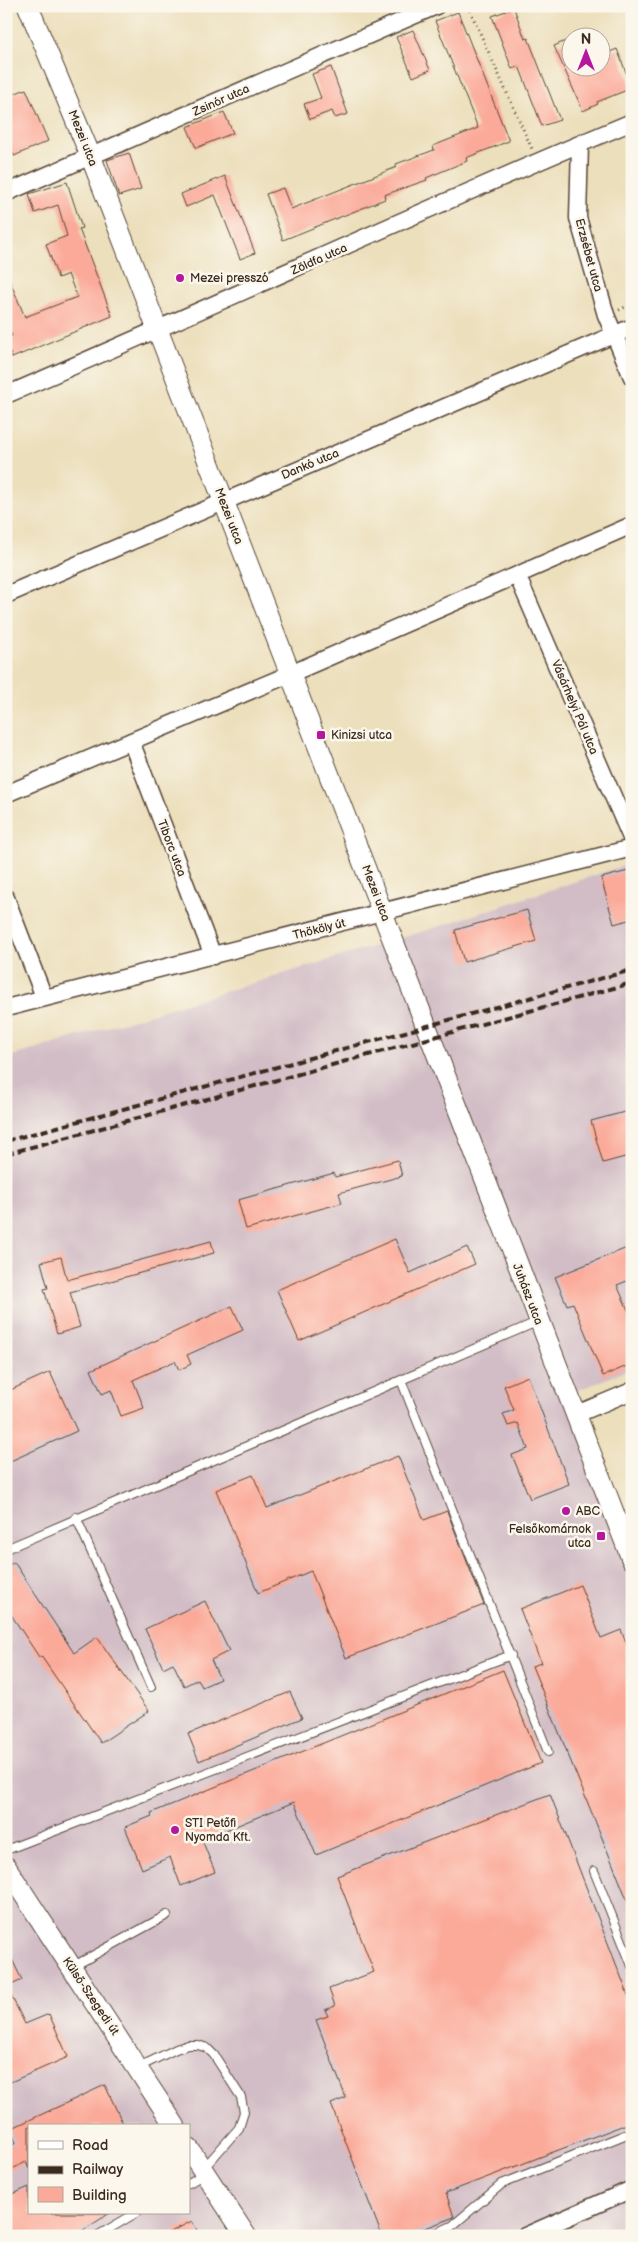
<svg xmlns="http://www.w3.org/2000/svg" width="638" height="2242" font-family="'Balsamiq Sans',sans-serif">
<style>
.industrial{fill:#d2bdc6;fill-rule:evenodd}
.building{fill:#fbaa9a}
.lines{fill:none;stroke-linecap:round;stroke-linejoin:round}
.service-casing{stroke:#564536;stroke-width:10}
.minor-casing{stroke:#564536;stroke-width:19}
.tertiary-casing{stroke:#564536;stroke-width:22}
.path{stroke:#564536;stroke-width:3;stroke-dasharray:1 4;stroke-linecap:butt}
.service{stroke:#fff;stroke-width:8}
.minor{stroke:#fff;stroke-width:16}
.tertiary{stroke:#fff;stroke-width:20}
.rail{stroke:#3b2a1e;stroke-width:4;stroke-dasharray:8 4;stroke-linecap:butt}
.poi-dot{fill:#b5179e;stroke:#fbf7ec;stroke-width:2}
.labels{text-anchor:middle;stroke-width:5;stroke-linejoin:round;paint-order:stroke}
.street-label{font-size:12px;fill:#3b2a1e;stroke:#fbf7ec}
.poi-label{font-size:12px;fill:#3b2a1e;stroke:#fbf7ec;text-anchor:start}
</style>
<rect width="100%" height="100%" fill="#fbf7ec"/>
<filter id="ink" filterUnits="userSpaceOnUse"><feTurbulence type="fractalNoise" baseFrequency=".02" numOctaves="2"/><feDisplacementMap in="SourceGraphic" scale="10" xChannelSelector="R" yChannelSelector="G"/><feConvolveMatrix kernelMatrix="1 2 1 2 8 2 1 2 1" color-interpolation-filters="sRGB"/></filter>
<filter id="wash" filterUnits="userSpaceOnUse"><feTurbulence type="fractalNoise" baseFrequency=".0096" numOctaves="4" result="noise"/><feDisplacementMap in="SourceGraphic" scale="20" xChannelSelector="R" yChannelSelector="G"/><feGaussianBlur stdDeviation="1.12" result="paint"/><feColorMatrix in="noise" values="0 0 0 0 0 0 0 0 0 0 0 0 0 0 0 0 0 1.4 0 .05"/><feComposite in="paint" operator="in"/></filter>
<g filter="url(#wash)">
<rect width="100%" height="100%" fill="#ecdfbc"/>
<path class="industrial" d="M 632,863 L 632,1368 L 572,1393 L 632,1544 L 632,2236 L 6,2236 L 6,1058 L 434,928 ZM 29,2126 L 189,2126 L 189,2213 L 29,2213 Z"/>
<g id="blocks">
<path class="building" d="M 514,8 L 525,39 L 528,38 L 560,120 L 542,126 L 519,66 L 512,69 L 492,16 Z
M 458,12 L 509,141 L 466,158 L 467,161 L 426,178 L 427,180 L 384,195 L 385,199 L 283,240 L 266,194 L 283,188 L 291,209 L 397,167 L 396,164 L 434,150 L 433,146 L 478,128 L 435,21 Z
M 413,30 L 430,70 L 413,77 L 396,37 Z
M 570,39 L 570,68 L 600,68 L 600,56 L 617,49 L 632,88 L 597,102 L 598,104 L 583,111 L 554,46 Z
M 331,67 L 348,114 L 335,118 L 332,111 L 310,119 L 304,104 L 321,98 L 312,74 Z
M 26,89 L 48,141 L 14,156 L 6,138 L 6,121 L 12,118 L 6,106 L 6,97 Z
M 224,112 L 233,133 L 196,148 L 187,127 Z
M 129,153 L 141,189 L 119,196 L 107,160 Z
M 225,176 L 255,253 L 240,259 L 215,195 L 186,207 L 181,194 Z
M 67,182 L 82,228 L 79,229 L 112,316 L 12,358 L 6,343 L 6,338 L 12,336 L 6,323 L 6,272 L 25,317 L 77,297 L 68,274 L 58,278 L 46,244 L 67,236 L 58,205 L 35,213 L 29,194 Z
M 632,870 L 632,919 L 614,924 L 601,878 Z
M 527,910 L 536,941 L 464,962 L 455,930 Z
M 632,1110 L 632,1155 L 603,1163 L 591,1121 Z
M 398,1160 L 402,1176 L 339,1193 L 342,1203 L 246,1229 L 238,1200 L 334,1173 L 335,1177 Z
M 395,1239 L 410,1273 L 467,1247 L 475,1264 L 299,1341 L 277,1290 Z
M 211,1241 L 214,1253 L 70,1292 L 80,1327 L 57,1334 L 44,1289 L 48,1288 L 41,1262 L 61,1257 L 67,1280 Z
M 632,1246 L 632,1279 L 617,1285 L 632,1319 L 632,1364 L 603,1376 L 573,1303 L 567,1305 L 555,1277 Z
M 232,1306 L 243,1330 L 187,1355 L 191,1364 L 179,1370 L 175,1361 L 133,1380 L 144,1408 L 121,1416 L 111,1390 L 102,1394 L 91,1370 Z
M 50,1372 L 77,1431 L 6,1463 L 6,1392 Z
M 528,1376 L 569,1484 L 530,1499 L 512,1455 L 528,1449 L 518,1423 L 508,1426 L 503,1414 L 514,1410 L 504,1386 Z
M 398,1456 L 424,1520 L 447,1511 L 484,1605 L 346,1658 L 311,1571 L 258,1593 L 216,1490 L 253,1475 L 267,1508 Z
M 14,1562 L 74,1653 L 97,1637 L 149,1711 L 101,1743 L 41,1656 L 39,1657 L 6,1607 L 6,1567 Z
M 580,1585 L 601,1638 L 621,1630 L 632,1657 L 631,1909 L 532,1666 L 541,1663 L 520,1609 Z
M 205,1601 L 229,1651 L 211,1660 L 220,1679 L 202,1687 L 198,1679 L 184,1686 L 173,1663 L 163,1668 L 145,1629 Z
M 503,1670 L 541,1763 L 316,1855 L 294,1802 L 202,1840 L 215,1872 L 181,1886 L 170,1857 L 142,1869 L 125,1827 L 152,1816 L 151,1813 Z
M 290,1692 L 302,1718 L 199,1761 L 188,1734 Z
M 550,1794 L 632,2005 L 632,2122 L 446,2193 L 454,2217 L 405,2236 L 382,2236 L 331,2104 L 346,2098 L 316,2020 L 328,2016 L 325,2010 L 335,2006 L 329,1989 L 374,1972 L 337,1876 Z
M 6,1947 L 22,1980 L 7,1987 L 25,2024 L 49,2014 L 68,2057 L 6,2084 Z
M 105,2085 L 124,2126 L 29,2126 L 29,2169 L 26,2162 L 6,2172 L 6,2148 L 16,2143 L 10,2129 Z
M 29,2187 L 29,2213 L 110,2213 L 74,2236 L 6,2236 L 6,2197 Z
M 192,2221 L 200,2236 L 163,2236 Z"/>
</g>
</g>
<g filter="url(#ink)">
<use href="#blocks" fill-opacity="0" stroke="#564536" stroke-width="1"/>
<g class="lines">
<defs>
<path id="service" d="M 401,1380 L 548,1752
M 76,1517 L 151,1687
M 6,1549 L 539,1321
M 6,1850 L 511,1655
M 594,1871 L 632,1966
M 72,1967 L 167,1915
M 139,2067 L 176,2049 L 188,2045 L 198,2045 L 207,2048 L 214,2055 L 241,2097 L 244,2112 L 239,2128 L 203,2169
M 189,2183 L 204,2174
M 97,2236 L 136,2213
M 430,2236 L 452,2226 L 502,2184 L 632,2132"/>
<path id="minor" d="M 580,144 L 578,218 L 606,315 L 632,377
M 6,193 L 436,6
M 6,395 C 215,306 422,209 632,122
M 517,575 L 632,840
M 6,595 L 632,327
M 131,741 L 213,956
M 6,794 L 290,674 L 632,525
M 6,898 L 44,997
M 6,1008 L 632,848
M 577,1414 L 632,1391
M 525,2236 L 632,2189"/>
<path id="tertiary" d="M 28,6 L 91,157 L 632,1560
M 6,1867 L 175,2126
M 189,2149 L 246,2236"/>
</defs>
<use href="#service" class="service-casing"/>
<use href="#minor" class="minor-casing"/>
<use href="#tertiary" class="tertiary-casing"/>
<path class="path" d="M 468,6 L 532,149
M 619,310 L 632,304"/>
<use href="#service" class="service"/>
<use href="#minor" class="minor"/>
<use href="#tertiary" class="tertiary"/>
<path class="rail" d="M 6,1141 L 632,970
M 6,1154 L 632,983"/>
</g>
</g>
<g class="poi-dot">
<circle cx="180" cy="278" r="5"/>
<rect x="316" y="730" width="10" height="10" rx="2.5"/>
<circle cx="566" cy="1511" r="5"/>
<rect x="596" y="1531" width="10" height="10" rx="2.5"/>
<circle cx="175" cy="1830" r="5"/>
</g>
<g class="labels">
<g class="street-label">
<text transform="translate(221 100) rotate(-24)" y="4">Zsinór utca</text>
<text transform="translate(83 138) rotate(68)" y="4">Mezei utca</text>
<text transform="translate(589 255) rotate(75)" y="4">Erzsébet utca</text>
<text transform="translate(319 259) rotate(-24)" y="4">Zöldfa utca</text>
<text transform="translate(310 464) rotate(-23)" y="4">Dankó utca</text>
<text transform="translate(229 516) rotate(69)" y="4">Mezei utca</text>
<text transform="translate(575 707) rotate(67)" y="4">Vásárhelyi Pál utca</text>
<text transform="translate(172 848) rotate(69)" y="4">Tiborc utca</text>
<text transform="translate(376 893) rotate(69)" y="4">Mezei utca</text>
<text transform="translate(319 929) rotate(-14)" y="4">Thököly út</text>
<text transform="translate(528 1294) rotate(69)" y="4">Juhász utca</text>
<text transform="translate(91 1996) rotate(56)" y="4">Külső-Szegedi út</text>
</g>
<g class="poi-label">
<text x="190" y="282">Mezei presszó</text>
<text x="331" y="739">Kinizsi utca</text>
<text x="576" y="1515">ABC</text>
<text x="591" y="1533" text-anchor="end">Felsőkomárnok<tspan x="591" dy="14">utca</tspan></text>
<text x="185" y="1827">STI Petőfi<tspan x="185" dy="14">Nyomda Kft.</tspan></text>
</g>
</g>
<rect width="638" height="2242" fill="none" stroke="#fbf7ec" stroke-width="25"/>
<rect x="28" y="2124" width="162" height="90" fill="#fbf7ec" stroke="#aea59a"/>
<rect x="38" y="2141" width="25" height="8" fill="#ffffff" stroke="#aea59a"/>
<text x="72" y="2150" font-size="15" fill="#3b2a1e">Road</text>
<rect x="38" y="2166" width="25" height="8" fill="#3b2a1e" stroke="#aea59a"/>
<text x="72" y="2174" font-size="15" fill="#3b2a1e">Railway</text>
<rect x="38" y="2187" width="25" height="15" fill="#fbaa9a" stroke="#aea59a"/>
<text x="72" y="2200" font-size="15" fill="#3b2a1e">Building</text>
<g transform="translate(586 52)"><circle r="24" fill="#fbf7ec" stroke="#aea59a"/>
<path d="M0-4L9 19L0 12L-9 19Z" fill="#b5179e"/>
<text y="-8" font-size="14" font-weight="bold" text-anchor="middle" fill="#3b2a1e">N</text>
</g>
</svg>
